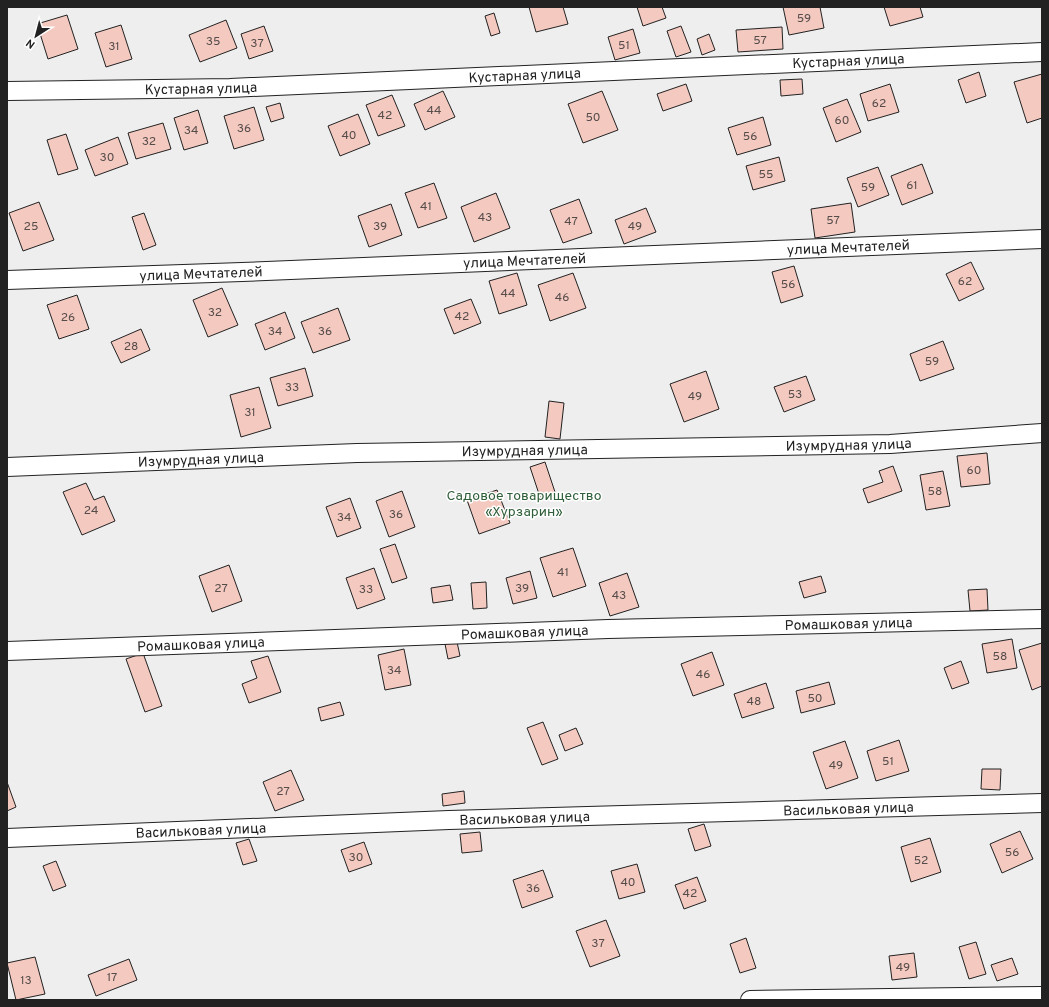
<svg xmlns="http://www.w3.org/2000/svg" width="1049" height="1007" font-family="Overpass,sans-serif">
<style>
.green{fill:#eee;stroke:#6f6f6f}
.building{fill:#f3c9c0;stroke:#222}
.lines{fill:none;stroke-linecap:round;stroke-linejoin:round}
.street-casing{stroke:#222;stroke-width:20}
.street{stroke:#fff;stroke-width:18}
.labels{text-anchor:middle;stroke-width:3;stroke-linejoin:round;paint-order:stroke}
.number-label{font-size:12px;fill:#564c4a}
.street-label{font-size:14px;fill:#222;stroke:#fff}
.park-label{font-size:14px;fill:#2f5e38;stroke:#fff}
</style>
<rect width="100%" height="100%" fill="#fff"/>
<path class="green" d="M 7,7 L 1042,7 L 1042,1000 L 7,1000 Z"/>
<path class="building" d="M 529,7 L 563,7 L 568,24 L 536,32 Z
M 637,7 L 662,7 L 666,18 L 643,26 Z
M 783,7 L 820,7 L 824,28 L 789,35 Z
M 884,7 L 920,7 L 923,17 L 890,26 Z
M 494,13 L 500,33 L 491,36 L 485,16 Z
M 67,15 L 78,49 L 48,59 L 37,24 Z
M 226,20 L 237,48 L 200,62 L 189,35 Z
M 121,25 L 132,59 L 106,67 L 95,33 Z
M 264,26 L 273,51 L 249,59 L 241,34 Z
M 681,26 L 691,52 L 676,57 L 667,31 Z
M 782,27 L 783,49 L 738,52 L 736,30 Z
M 633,29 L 640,53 L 615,60 L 608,37 Z
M 709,34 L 715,50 L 702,55 L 697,39 Z
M 979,72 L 986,96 L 966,103 L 958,80 Z
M 1042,74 L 1042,118 L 1027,123 L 1014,82 Z
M 802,79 L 803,94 L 781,96 L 780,80 Z
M 686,84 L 692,101 L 663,111 L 657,94 Z
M 890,84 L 899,112 L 868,121 L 860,94 Z
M 443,91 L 455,117 L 425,130 L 414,104 Z
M 602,91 L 618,130 L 583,143 L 568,104 Z
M 392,95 L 405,126 L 378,136 L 366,105 Z
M 847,99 L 861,132 L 836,142 L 823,108 Z
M 280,103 L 284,118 L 271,122 L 266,107 Z
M 254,107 L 264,140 L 234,149 L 224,116 Z
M 198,110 L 208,143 L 184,150 L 174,118 Z
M 358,114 L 370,144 L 340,156 L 328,126 Z
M 763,117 L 771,145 L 737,155 L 728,128 Z
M 163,123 L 171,149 L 136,159 L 128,133 Z
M 66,134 L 78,169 L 58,175 L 47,140 Z
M 118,137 L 128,164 L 95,176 L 85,150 Z
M 779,157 L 785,181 L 753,190 L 746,166 Z
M 922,164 L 933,193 L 902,205 L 891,176 Z
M 878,167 L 889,195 L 858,207 L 847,178 Z
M 434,183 L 447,218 L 418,228 L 405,193 Z
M 496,193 L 510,228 L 474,242 L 461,207 Z
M 579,199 L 592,233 L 563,243 L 550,210 Z
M 39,202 L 54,240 L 23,251 L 9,213 Z
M 851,203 L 855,232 L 815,238 L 811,209 Z
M 391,204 L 402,235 L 369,247 L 358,216 Z
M 646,208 L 656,232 L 624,244 L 615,220 Z
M 144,213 L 156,245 L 143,250 L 132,217 Z
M 971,262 L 984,289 L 959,301 L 946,274 Z
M 794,266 L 803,296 L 781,303 L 772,272 Z
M 517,273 L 527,305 L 499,314 L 489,281 Z
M 573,273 L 586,308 L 550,321 L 538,285 Z
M 222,288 L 238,325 L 208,337 L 193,300 Z
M 77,295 L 89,329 L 59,339 L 47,305 Z
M 471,299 L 481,323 L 454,334 L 444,309 Z
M 338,308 L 350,340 L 313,353 L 301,322 Z
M 285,312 L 295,338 L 265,350 L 255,324 Z
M 141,329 L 150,350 L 121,363 L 111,342 Z
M 943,341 L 954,369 L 920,381 L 910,354 Z
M 305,368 L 313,396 L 278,406 L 270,378 Z
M 706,371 L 719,409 L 684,422 L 670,384 Z
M 806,376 L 815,400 L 784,412 L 774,387 Z
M 259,387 L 271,428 L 241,437 L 230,395 Z
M 549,401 L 564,403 L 560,439 L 545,437 Z
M 987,453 L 990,484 L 961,487 L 957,456 Z
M 545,462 L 555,492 L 540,497 L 530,467 Z
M 893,466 L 902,491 L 868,503 L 863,489 L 883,482 L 879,471 Z
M 943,471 L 950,506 L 926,510 L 920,475 Z
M 86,483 L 94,500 L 104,496 L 115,521 L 82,535 L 63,492 Z
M 497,490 L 510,523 L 479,534 L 467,500 Z
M 402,491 L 415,527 L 389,537 L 376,501 Z
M 350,498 L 361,528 L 337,537 L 326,507 Z
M 395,544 L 407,578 L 392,583 L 380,549 Z
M 573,548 L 586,586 L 553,597 L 540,558 Z
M 229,565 L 242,601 L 212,612 L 199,576 Z
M 374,568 L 385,599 L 357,609 L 346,578 Z
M 530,571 L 537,598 L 513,604 L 506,578 Z
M 627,573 L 639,607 L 610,616 L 599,583 Z
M 821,576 L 826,592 L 804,598 L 799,582 Z
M 486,582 L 487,608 L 473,609 L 471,583 Z
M 450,585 L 453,600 L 433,603 L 431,588 Z
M 987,589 L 988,610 L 970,611 L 968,590 Z
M 1012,639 L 1017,668 L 987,673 L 982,644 Z
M 457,642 L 460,656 L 448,659 L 445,644 Z
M 1042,643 L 1042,686 L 1032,690 L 1019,650 Z
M 404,649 L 411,685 L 385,690 L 378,655 Z
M 712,652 L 724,685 L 693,696 L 681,664 Z
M 143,653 L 162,706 L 145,712 L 126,659 Z
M 268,656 L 281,692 L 249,703 L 242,684 L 257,678 L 251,661 Z
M 961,661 L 969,683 L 952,689 L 944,668 Z
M 829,682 L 835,704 L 801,713 L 796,691 Z
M 766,683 L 774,708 L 742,718 L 734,694 Z
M 340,702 L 344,715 L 321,721 L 318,708 Z
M 543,722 L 558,759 L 542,765 L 527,728 Z
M 576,728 L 583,744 L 565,751 L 559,735 Z
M 899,740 L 909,771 L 876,781 L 867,751 Z
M 845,741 L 858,778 L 826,789 L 813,752 Z
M 982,769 L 1001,769 L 1000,790 L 981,789 Z
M 291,770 L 304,800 L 275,811 L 263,782 Z
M 7,782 L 16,807 L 7,811 Z
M 464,791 L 465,803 L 443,806 L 442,794 Z
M 704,824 L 711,846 L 695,851 L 688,829 Z
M 1020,831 L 1033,859 L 1002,873 L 990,844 Z
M 480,832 L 482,851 L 462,853 L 460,834 Z
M 930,838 L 941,872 L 911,882 L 901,847 Z
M 249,839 L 257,861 L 243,865 L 236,843 Z
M 364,842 L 372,864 L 349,872 L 341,850 Z
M 56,861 L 66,886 L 53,891 L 43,866 Z
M 637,864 L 645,892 L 619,899 L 611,871 Z
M 543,870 L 553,897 L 522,908 L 513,880 Z
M 697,877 L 706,901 L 684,909 L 675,885 Z
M 606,920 L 620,956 L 590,967 L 576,931 Z
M 746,938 L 756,968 L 740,973 L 730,944 Z
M 976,942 L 986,974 L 969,979 L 959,947 Z
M 914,953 L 917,977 L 892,980 L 889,956 Z
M 35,957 L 45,994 L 16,1000 L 7,963 Z
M 1012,958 L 1018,974 L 997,981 L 991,965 Z
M 129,959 L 137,980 L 96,996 L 88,975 Z"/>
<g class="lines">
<defs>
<g id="street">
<path id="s1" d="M 7,91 L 230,88 L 1042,52"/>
<path id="s2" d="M 7,280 L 242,272 L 1042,239"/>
<path id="s3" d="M 7,467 L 357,453 L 890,444 L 1042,433"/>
<path id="s4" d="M 7,651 L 608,629 L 1042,619"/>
<path id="s5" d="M 7,838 L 449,820 L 1042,803"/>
<path d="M 750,1000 L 1042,996"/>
</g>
</defs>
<use href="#street" class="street-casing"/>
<use href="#street" class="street"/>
</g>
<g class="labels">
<g class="number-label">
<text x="804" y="22">59</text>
<text x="760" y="44">57</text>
<text x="213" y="45">35</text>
<text x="257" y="47">37</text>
<text x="624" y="49">51</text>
<text x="114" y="50">31</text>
<text x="879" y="107">62</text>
<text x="434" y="114">44</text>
<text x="385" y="119">42</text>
<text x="593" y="121">50</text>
<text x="842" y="124">60</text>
<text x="244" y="132">36</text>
<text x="191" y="134">34</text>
<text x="349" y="139">40</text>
<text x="750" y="140">56</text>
<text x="149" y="145">32</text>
<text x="107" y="161">30</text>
<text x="766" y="178">55</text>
<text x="912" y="189">61</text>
<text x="868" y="191">59</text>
<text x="426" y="210">41</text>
<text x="485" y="221">43</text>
<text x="833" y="224">57</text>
<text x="571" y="225">47</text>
<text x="31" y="230">25</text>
<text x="380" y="230">39</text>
<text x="635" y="230">49</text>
<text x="965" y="285">62</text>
<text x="788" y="288">56</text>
<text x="508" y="297">44</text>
<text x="562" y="301">46</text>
<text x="215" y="316">32</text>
<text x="462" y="320">42</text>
<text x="68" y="321">26</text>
<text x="275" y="335">34</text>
<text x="325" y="335">36</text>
<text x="131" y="350">28</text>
<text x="932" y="365">59</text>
<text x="292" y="391">33</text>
<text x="795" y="398">53</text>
<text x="695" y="400">49</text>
<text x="250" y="416">31</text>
<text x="974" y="474">60</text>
<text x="935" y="495">58</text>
<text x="91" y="514">24</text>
<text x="396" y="518">36</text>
<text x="344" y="521">34</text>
<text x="563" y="576">41</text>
<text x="221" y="592">27</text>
<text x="522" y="592">39</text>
<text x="366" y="593">33</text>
<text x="619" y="599">43</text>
<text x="1000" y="660">58</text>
<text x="394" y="674">34</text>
<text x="703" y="678">46</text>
<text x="815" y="702">50</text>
<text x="754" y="705">48</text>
<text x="888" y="765">51</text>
<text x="836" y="769">49</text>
<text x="283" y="795">27</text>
<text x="1012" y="856">56</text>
<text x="356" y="861">30</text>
<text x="921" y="864">52</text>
<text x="628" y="886">40</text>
<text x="533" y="892">36</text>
<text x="690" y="897">42</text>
<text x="598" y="947">37</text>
<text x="903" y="971">49</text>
<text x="112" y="981">17</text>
<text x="26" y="984">13</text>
</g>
<g class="street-label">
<text dy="5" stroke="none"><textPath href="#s1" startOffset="842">Кустарная улица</textPath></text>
<text dy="5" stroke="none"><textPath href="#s1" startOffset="518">Кустарная улица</textPath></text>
<text dy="5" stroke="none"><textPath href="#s1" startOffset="194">Кустарная улица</textPath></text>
<text dy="5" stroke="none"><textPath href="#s2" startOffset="842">улица Мечтателей</textPath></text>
<text dy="5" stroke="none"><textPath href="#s2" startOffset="518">улица Мечтателей</textPath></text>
<text dy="5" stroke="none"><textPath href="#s2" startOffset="194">улица Мечтателей</textPath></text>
<text dy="5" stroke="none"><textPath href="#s3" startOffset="842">Изумрудная улица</textPath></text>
<text dy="5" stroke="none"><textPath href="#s3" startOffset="518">Изумрудная улица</textPath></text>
<text dy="5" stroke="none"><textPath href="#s3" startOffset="194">Изумрудная улица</textPath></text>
<text dy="5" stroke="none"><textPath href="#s4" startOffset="842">Ромашковая улица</textPath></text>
<text dy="5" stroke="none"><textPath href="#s4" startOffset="518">Ромашковая улица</textPath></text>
<text dy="5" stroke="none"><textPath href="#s4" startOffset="194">Ромашковая улица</textPath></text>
<text dy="5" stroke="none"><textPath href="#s5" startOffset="842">Васильковая улица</textPath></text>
<text dy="5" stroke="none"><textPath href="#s5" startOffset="518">Васильковая улица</textPath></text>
<text dy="5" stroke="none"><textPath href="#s5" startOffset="194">Васильковая улица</textPath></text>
</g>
<g class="park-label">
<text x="524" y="500">Садовое товарищество<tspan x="524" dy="16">«Хурзарин»</tspan></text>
</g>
</g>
<rect width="1049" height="1007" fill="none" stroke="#222222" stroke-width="16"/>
<g transform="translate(36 36) rotate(216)" stroke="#ffffff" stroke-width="3" paint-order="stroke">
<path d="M0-3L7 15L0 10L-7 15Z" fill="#222222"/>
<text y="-6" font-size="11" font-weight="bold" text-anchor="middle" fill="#222222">N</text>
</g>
</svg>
